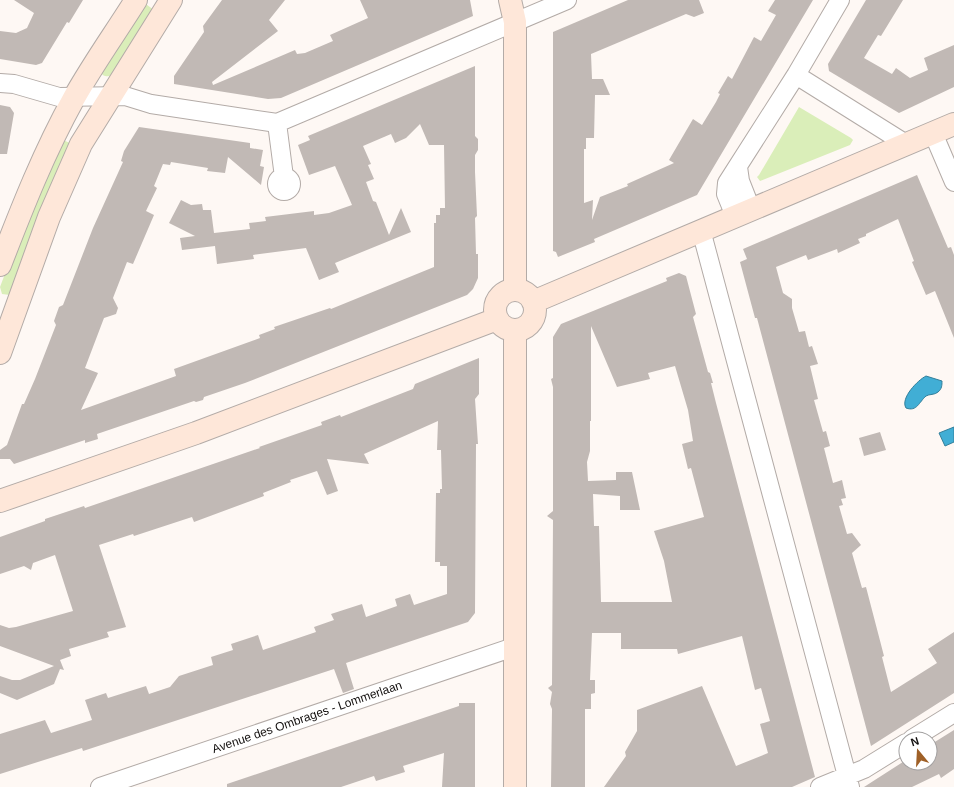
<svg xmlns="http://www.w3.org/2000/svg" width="954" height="787" font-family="Helvetica,sans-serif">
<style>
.green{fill:#daeeb9}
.water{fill:#41aed5;stroke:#337f9a}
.building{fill:#c1b9b5;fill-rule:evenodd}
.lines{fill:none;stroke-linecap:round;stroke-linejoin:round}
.street-casing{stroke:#b3aba7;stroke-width:20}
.secondary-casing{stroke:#b3aba7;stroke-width:24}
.street{stroke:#fff;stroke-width:18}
.secondary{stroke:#fee7d9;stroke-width:22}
.labels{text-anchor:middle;stroke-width:3;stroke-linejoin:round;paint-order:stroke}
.street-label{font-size:12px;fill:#13100f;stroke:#fff}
</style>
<rect width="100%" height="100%" fill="#fef8f4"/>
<path class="green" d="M 143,2 L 154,10 L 112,75 C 107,77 104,77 101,73 Z
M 799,107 L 851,138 L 853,140 L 850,145 L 760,181 L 757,177 L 759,175 Z
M 61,139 L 74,145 L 10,295 L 2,294 L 0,287 L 32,202 Z"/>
<path class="water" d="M 926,376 L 942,381 C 942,385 942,389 938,392 C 935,395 929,394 926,396 C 919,402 917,412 906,408 C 900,398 918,380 926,376 Z
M 954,427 L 954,442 L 945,446 L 939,433 Z"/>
<path class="building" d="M 14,0 L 83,0 L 69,23 L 67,22 L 42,63 L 36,65 L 0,59 L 0,31 L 16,33 L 27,28 L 34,13 Z
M 222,0 L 285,0 L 269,20 L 278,31 L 212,82 L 213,85 L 295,50 L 297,54 L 305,53 L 333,41 L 330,35 L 368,18 L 360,0 L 470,0 L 473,16 L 281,98 L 268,99 L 174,84 L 174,76 L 204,32 L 203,26 Z
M 628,0 L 699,0 L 704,13 L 694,17 L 686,14 L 591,54 L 592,79 L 603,79 L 610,95 L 595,95 L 594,138 L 586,138 L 586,149 L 584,149 L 584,203 L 593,200 L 592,220 L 600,197 L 628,186 L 627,184 L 674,163 L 669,160 L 693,119 L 702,125 L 716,102 L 720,94 L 718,93 L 728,76 L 732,79 L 754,37 L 761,41 L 776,15 L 768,11 L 775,0 L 813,0 L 697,195 L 594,239 L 595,242 L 558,257 L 556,252 L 553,251 L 553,32 Z
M 866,0 L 903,0 L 881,36 L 878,35 L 864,58 L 892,74 L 896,68 L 910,78 L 928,70 L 924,58 L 954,45 L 954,87 L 899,113 L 829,71 L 828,64 Z
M 475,66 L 475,136 L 478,139 L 478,150 L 475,155 L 475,172 L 477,216 L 475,218 L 476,254 L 478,254 L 478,278 L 473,289 L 467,295 L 245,383 L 204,397 L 203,400 L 196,402 L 194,401 L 97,434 L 98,439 L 85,443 L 85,440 L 14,464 L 10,459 L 0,459 L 0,450 L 7,445 L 22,404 L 24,404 L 35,379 L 56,325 L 54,321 L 59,307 L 63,305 L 93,228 L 123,162 L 121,161 L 124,151 L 139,127 L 250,143 L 250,148 L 263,150 L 260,166 L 264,167 L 261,185 L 228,157 L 225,173 L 207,171 L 208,168 L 171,162 L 170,165 L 163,164 L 154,186 L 157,188 L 146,211 L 154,215 L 133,264 L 127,262 L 113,298 L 118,308 L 116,314 L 104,318 L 85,368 L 98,373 L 81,410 L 176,376 L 174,369 L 260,338 L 259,335 L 275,329 L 274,327 L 330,308 L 331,309 L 434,267 L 434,223 L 436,223 L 436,215 L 440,215 L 440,208 L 445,208 L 444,145 L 429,145 L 420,124 L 406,138 L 395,143 L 391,134 L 363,146 L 371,164 L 368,165 L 374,179 L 366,182 L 373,201 L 376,202 L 389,235 L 401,208 L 411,232 L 335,263 L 339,272 L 319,280 L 306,248 L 253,255 L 254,259 L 217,264 L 215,246 L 182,250 L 180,238 L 195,236 L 169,223 L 181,200 L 191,205 L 202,204 L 203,210 L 211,210 L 214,233 L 250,229 L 249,223 L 266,221 L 265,217 L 314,211 L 314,215 L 329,213 L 352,205 L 335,166 L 309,175 L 298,145 L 310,140 L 308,136 Z
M 0,105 L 10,107 L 14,113 L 7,154 L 0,154 Z
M 917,175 L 948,248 L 951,247 L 954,255 L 954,338 L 935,291 L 926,295 L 912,262 L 914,261 L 898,219 L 866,234 L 866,236 L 858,239 L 860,243 L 838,253 L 837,249 L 808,260 L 806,255 L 776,267 L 783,293 L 792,299 L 792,308 L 799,332 L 805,331 L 809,347 L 812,346 L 818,364 L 810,366 L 818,399 L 814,400 L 823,432 L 826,431 L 830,446 L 824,448 L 833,483 L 842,480 L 846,498 L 841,499 L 843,505 L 839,506 L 847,534 L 852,533 L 861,545 L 852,553 L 862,588 L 866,587 L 884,656 L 882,657 L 891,692 L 937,663 L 928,649 L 954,632 L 954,693 L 871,746 L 757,318 L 755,318 L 740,262 L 747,259 L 743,249 Z
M 679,273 L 686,276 L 696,314 L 693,317 L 708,372 L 710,373 L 713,383 L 711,383 L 716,403 L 815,777 L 792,787 L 604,787 L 626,756 L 625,752 L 637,731 L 637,710 L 702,686 L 736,766 L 768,753 L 760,724 L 770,721 L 761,688 L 755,690 L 742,636 L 678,654 L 677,649 L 621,649 L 621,633 L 592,633 L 590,680 L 595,680 L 595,693 L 591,694 L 591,709 L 585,709 L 585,787 L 551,787 L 552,709 L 550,704 L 552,692 L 548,688 L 552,685 L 553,520 L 547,516 L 553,511 L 553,387 L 551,379 L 553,378 L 553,337 L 561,324 L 667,281 L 666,278 ZM 591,326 L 617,387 L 650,379 L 648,373 L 675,366 L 688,410 L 693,441 L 682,444 L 688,469 L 691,468 L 704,517 L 654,531 L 664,561 L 672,602 L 601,602 L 599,526 L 594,526 L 593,494 L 620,496 L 620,510 L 640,510 L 632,472 L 616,472 L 616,480 L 588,481 L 587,462 L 590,451 L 590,421 L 591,421 Z
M 479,358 L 479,394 L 475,399 L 478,444 L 476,444 L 475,613 L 468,622 L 346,663 L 354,689 L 343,693 L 334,669 L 83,751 L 82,748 L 0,774 L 0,734 L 45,720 L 51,733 L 92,720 L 85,700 L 106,693 L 108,698 L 146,686 L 149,694 L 170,687 L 179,676 L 213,665 L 211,657 L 233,650 L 231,644 L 258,635 L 263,650 L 316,632 L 314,627 L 334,620 L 331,614 L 362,604 L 366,617 L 397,606 L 395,599 L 410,594 L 414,605 L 447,594 L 447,566 L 440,566 L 440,562 L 435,562 L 436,493 L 440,493 L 440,489 L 442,489 L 441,450 L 437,450 L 438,421 L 364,454 L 369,464 L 327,459 L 338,491 L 327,495 L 317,471 L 290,480 L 291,482 L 263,493 L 264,496 L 194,522 L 192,517 L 134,536 L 133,534 L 99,545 L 126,627 L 107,632 L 109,637 L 69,649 L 71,656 L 60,660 L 64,670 L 60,669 L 54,684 L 17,700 L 0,693 L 0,676 L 12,680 L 20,680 L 54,666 L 0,646 L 0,625 L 9,628 L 16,627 L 73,611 L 55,555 L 33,563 L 31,570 L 24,566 L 0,574 L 0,537 L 45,521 L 45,519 L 84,506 L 85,508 L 260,448 L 259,447 L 322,425 L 321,422 L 340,415 L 341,417 L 413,389 L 415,384 Z
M 880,432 L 886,450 L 864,456 L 859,438 Z
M 459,703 L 475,703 L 475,787 L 442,787 L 444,753 L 403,766 L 405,772 L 376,781 L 374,776 L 341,787 L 227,787 L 227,784 L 459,706 Z
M 954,730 L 954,769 L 941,778 L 939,774 L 912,787 L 864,787 L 906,760 L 906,763 L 930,763 L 930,745 Z"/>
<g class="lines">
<defs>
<path id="street" d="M 796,75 L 906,144
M 0,83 L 14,84 L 59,97 L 125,96 L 151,104 L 277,123 L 567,0
M 277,123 L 284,177
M 933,133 L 954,182
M 738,167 L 740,181 L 751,209
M277 184a7 7 0 1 1 14 0a7 7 0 1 1-14 0Z
M 735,216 L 726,194 L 727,183 L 796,75 L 840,0
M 701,230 L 850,787
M 912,739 L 954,713
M 100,787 L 514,647
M 820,787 L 864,769 L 906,743"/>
<path id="secondary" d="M 510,0 L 515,22 L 515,290
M 0,265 C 22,208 44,152 74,98 C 93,64 116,32 136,0
M495 310a20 20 0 1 1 40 0a20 20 0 1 1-40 0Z
M 533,302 L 954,124
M 515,330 L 515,787
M 0,353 L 49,217 L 81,144 L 171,0
M 0,501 L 196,433 L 497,319"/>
</defs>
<use href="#street" class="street-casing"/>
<use href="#secondary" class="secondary-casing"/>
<use href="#street" class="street"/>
<use href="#secondary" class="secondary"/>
</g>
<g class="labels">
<g class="street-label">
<text transform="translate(307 717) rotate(-19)" y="4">Avenue des Ombrages - Lommerlaan</text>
</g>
</g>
<g transform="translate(918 751) rotate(342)"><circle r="19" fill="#ffffff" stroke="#a19f9f"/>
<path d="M0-3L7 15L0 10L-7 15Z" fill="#9f6027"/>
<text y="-6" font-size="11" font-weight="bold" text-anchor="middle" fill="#13100f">N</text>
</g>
</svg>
